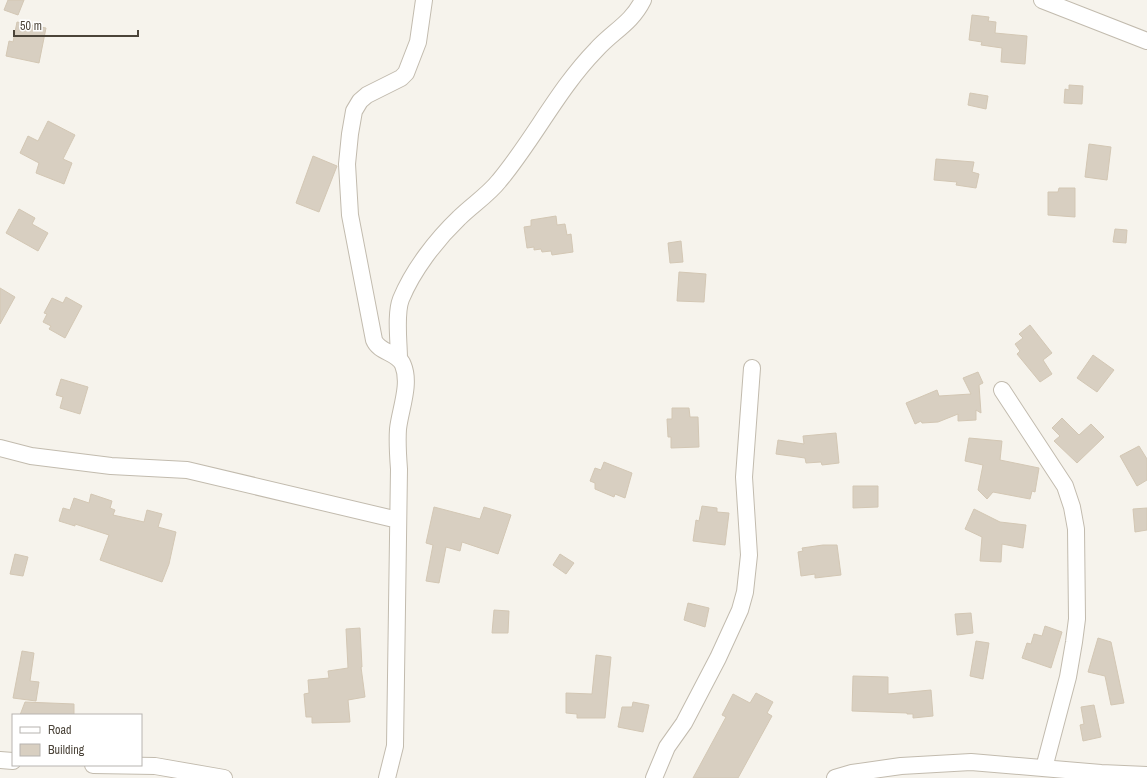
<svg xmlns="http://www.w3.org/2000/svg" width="1147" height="778" font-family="'Archivo Narrow',sans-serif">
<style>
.building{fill:#d8cfc1;stroke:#d3c7b4}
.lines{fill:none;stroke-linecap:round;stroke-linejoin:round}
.minor-casing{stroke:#c2bbae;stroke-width:18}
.minor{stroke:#fff;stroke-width:16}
</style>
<rect width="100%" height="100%" fill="#f6f3ec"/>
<path class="building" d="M 8,0 L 24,0 L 18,15 L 4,10 Z
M 972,15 L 989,17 L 988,21 L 996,22 L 995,33 L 1027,36 L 1025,64 L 1001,62 L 1002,48 L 981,45 L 982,42 L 969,40 Z
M 17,22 L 46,28 L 39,63 L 6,56 L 9,41 L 13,42 Z
M 1069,85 L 1083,86 L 1082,104 L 1064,103 L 1065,89 L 1069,90 Z
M 970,93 L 988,96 L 986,109 L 968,105 Z
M 48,121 L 75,135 L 63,159 L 72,163 L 64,184 L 36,173 L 39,163 L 20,153 L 28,136 L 38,141 Z
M 1089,144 L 1111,147 L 1107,180 L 1085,177 Z
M 313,156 L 337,166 L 319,212 L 296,203 Z
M 936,159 L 974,162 L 972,172 L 979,174 L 976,188 L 956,185 L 957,182 L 934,180 Z
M 1059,188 L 1075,188 L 1075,217 L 1048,215 L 1048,192 L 1058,192 Z
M 19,209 L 35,218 L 32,224 L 48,233 L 38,251 L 6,233 Z
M 556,216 L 557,225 L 565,224 L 567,235 L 571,234 L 573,252 L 552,255 L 551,251 L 542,252 L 541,249 L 534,250 L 534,247 L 527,248 L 524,227 L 531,226 L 531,220 Z
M 1115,229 L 1127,230 L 1126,243 L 1113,242 Z
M 681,241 L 683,262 L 670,263 L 668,243 Z
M 679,272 L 706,274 L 704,302 L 677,301 Z
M 0,288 L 15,297 L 0,324 Z
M 66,297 L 82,306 L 65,338 L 49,329 L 51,326 L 43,322 L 47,314 L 44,313 L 52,298 L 63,303 Z
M 1030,325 L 1052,353 L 1043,360 L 1052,374 L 1040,382 L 1017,354 L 1020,351 L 1015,344 L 1023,338 L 1019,334 Z
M 1093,355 L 1114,370 L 1097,392 L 1077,378 Z
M 978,372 L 983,383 L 979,385 L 981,413 L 976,410 L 976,420 L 958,421 L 958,414 L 938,422 L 922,423 L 921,421 L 915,424 L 906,403 L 937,390 L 939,396 L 971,394 L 963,378 Z
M 61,379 L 88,387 L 80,414 L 60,408 L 63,397 L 56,395 Z
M 672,408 L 689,408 L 690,417 L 698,417 L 699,447 L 671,448 L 671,437 L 668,437 L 667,419 L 672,419 Z
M 1062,418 L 1079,435 L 1091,424 L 1104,437 L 1077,463 L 1054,441 L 1060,436 L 1052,428 Z
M 836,433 L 839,463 L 822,465 L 821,462 L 806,463 L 805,458 L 776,454 L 778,440 L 804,444 L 803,436 Z
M 969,438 L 1002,441 L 1000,460 L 1039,468 L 1035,492 L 1032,491 L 1030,499 L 993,492 L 987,499 L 978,490 L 983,465 L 965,461 Z
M 1139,446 L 1147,459 L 1147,480 L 1137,486 L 1120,456 Z
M 604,462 L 632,473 L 625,498 L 615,494 L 614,497 L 595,489 L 595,483 L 590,481 L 595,468 L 601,470 Z
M 853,486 L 878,486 L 878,507 L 853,508 Z
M 91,494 L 112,501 L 110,508 L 115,510 L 113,515 L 144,522 L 147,510 L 162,514 L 158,527 L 176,532 L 169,564 L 162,582 L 100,560 L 109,535 L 75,524 L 75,526 L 59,521 L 63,508 L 70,510 L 74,498 L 89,503 Z
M 702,506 L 717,508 L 717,512 L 729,513 L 725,545 L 693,541 L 696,520 L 699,521 Z
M 434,507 L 480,519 L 484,507 L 511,515 L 498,554 L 462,542 L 460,551 L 446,547 L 439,583 L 426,581 L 433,545 L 426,543 Z
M 1147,508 L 1147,530 L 1135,532 L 1133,509 Z
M 974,509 L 1000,522 L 1026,525 L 1023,548 L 1002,544 L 1001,562 L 980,561 L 982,537 L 965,529 Z
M 823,545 L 837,545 L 841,575 L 815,578 L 815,574 L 801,576 L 798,552 L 803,551 L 802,548 Z
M 15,554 L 28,557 L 23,576 L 10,574 Z
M 560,554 L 574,563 L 566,574 L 553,565 Z
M 688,603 L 709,608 L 705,627 L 684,620 Z
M 494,610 L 509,611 L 508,633 L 492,633 Z
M 971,613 L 973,633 L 957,635 L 955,614 Z
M 1045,626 L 1062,632 L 1051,668 L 1022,658 L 1027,643 L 1031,644 L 1034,634 L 1042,636 Z
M 360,628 L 362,667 L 361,667 L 365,697 L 348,700 L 350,722 L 312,723 L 312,717 L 306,717 L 304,694 L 309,693 L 308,680 L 329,678 L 328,671 L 348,668 L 346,629 Z
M 1098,638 L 1111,642 L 1124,703 L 1111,705 L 1105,676 L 1088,672 Z
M 976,641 L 989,643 L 983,679 L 970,676 Z
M 22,651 L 34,653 L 30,681 L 39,682 L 36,701 L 13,698 Z
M 596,655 L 611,657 L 605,718 L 577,718 L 577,714 L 566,713 L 566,693 L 592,694 Z
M 853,676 L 888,677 L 888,694 L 931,690 L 933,716 L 913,718 L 913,714 L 907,714 L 907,713 L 852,711 Z
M 756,693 L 773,702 L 767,713 L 772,716 L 738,778 L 693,778 L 726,717 L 722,715 L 733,694 L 750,703 Z
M 25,702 L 74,704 L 74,715 L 20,715 Z
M 633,702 L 649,705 L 643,732 L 618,727 L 622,707 L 632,707 Z
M 1094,705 L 1101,737 L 1083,741 L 1080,725 L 1084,724 L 1081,707 Z"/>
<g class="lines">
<defs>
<path id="minor" d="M 1042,0 L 1147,41
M 399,359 C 399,342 395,314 401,299 C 413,270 436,240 459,218 C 472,205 488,195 499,181 C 534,139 558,89 596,50 C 613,31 631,24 643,0
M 1002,390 L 1065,486 L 1072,507 L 1076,529 L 1077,619 L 1074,642 L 1068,677 L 1044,768
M 0,448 L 31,456 L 111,466 L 187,470 L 398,520
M 0,760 L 13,761
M 93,765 L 155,766 L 224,778
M 387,778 L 395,746 L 399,469 C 398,456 397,443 398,429 C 400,410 411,384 403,365 C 398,352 379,353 374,340 L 350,215 L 347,164 L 350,134 L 354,111 L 360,101 L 367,95 L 401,78 L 406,73 L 418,42 L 424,0
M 654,778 L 667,747 L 684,723 L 718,658 L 740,610 L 745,592 L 749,555 L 744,477 L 752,368
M 835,778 L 852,773 L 901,766 L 971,762 L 1101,773 L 1147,775"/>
</defs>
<use href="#minor" class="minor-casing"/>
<use href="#minor" class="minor"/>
</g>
<rect x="12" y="714" width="130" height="52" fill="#ffffff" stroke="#b7b4b0"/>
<rect x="20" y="727" width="20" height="6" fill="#ffffff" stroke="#b7b4b0"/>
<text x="48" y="734" font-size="12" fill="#4b4439">Road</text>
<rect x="20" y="744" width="20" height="12" fill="#d8cfc1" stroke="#b7b4b0"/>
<text x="48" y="754" font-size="12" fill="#4b4439">Building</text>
<path d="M14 30v6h124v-6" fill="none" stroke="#4b4439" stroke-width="2"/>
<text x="20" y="30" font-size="12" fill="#4b4439" stroke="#ffffff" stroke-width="3" paint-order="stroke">50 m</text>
</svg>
